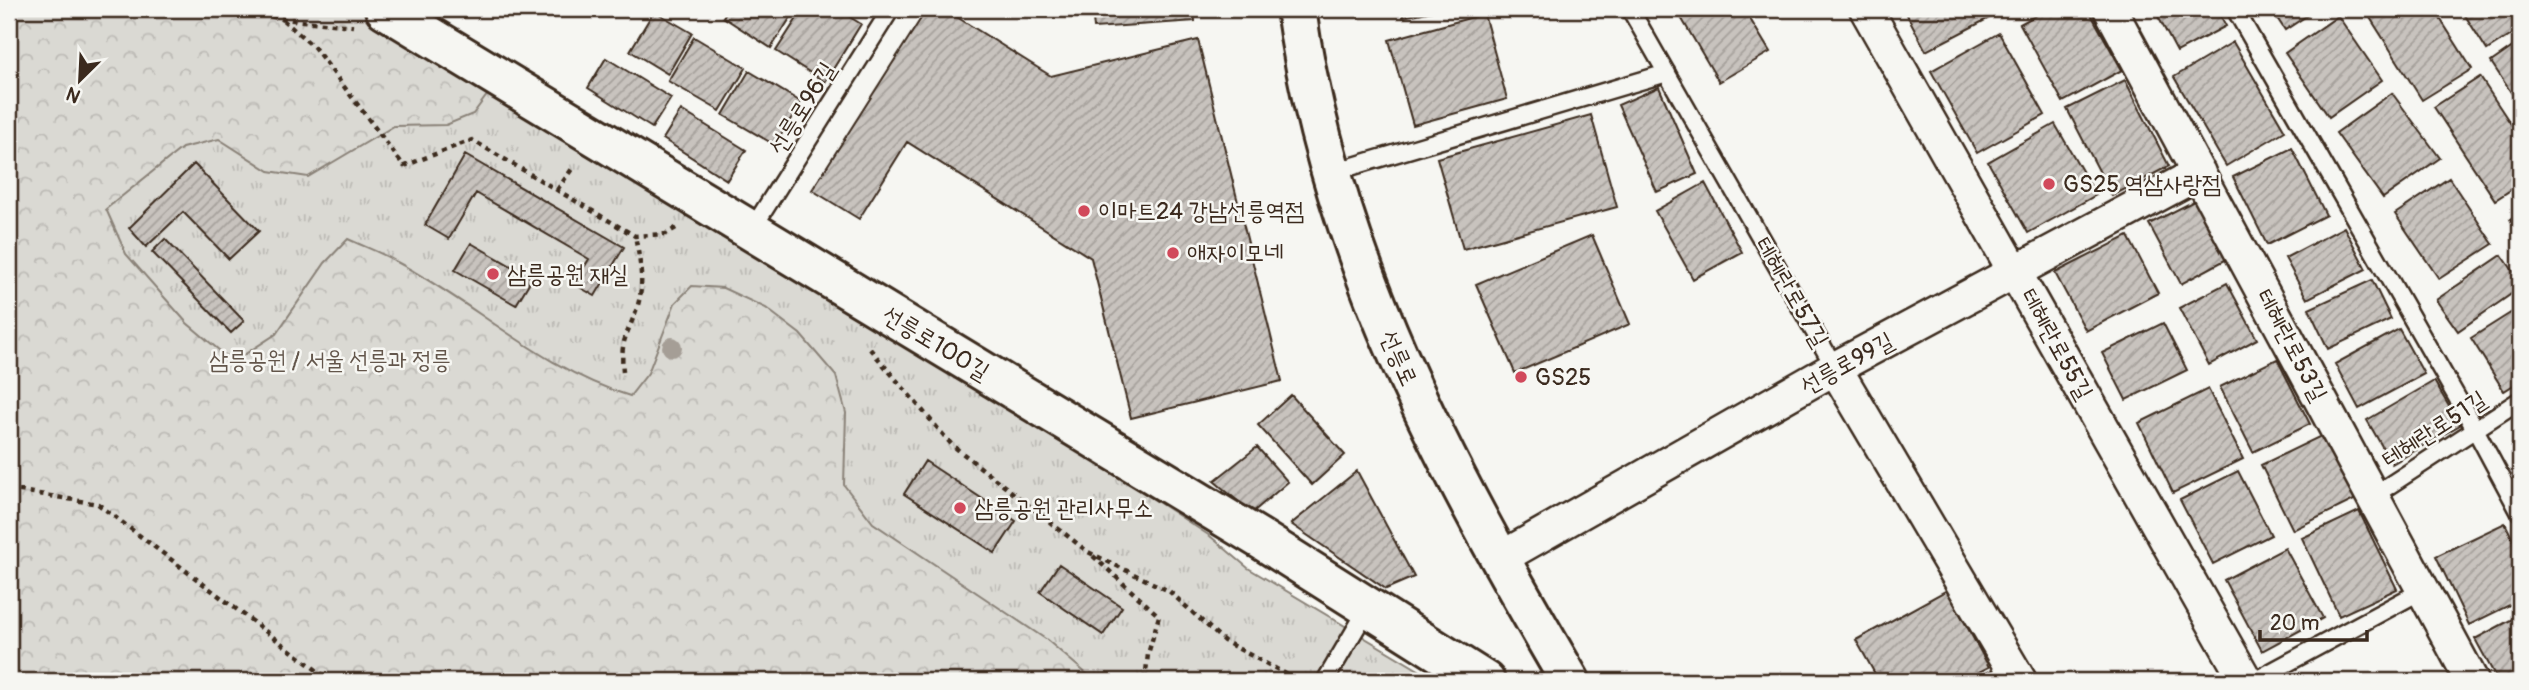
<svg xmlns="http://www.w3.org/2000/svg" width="2529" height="690" font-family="Pangolin,'Poor Story',sans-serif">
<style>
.grass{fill:url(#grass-tufts);stroke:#8a8278;stroke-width:2}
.forest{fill:url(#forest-crowns);stroke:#8a8278;stroke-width:2}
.building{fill:url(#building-hatch);stroke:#3b2a1e;stroke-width:2}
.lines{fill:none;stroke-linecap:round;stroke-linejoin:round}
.lane-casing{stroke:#3b2a1e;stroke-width:21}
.street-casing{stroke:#3b2a1e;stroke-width:37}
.secondary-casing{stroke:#3b2a1e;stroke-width:44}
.path{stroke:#3b2a1e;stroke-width:4.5;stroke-dasharray:5 5;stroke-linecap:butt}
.lane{stroke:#f6f6f2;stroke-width:16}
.street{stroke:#f6f6f2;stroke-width:32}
.secondary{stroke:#f6f6f2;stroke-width:38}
.tree{fill:#a59e96}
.poi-dot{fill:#d1495b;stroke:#f6f6f2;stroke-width:2.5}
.labels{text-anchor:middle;stroke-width:5;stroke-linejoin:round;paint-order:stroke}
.street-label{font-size:24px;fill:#3b2a1e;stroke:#f6f6f2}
.poi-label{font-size:24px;fill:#3b2a1e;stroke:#f6f6f2;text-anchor:start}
.park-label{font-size:24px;fill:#63564b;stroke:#f6f6f2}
</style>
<defs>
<pattern id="grass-tufts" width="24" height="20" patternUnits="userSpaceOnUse" patternTransform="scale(1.75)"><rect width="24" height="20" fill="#dad9d3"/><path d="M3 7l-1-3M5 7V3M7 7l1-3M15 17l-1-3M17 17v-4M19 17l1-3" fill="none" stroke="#bcbab5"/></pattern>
<pattern id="forest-crowns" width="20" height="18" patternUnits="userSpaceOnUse" patternTransform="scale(1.75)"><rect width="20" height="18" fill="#dad9d3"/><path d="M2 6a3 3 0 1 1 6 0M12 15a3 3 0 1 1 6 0" fill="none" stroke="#bcbab5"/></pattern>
<pattern id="building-hatch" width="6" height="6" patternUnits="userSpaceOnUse" patternTransform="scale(1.75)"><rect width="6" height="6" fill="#c8c3be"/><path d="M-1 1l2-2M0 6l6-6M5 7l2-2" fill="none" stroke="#a49f9a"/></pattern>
</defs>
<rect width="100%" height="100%" fill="#f6f6f2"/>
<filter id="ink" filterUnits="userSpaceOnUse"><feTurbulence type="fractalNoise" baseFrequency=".0143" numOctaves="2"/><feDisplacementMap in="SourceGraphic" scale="14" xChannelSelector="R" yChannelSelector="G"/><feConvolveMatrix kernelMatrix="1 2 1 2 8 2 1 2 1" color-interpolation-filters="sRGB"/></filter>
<g filter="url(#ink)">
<path class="grass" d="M 9,9 L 367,9 L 808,273 L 1210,536 L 1248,568 L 1437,681 L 9,681 Z"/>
<path class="forest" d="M 9,9 L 367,9 L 496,83 L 473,114 L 446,125 L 394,126 L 308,177 L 269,171 L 219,139 L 182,148 L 106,209 L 126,254 L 187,323 L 233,362 L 276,334 L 325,263 L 348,239 C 365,247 382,253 397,262 C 476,304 543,370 630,396 L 648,373 L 675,303 L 692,286 L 723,288 L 766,308 L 800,334 L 836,376 L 846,413 L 844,485 L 873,523 L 1047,640 L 1095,681 L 9,681 Z"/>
<path class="building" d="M 728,9 L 796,9 L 771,48 L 723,17 Z
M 803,9 L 837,9 L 861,24 L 825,82 L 776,51 Z
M 927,9 L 944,9 L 1051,76 L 1198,40 L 1282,381 L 1131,418 L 1091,258 L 907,142 L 859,219 L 812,190 Z
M 1092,9 L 1194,9 L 1195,21 L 1094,28 Z
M 1402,9 L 1442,9 L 1403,17 Z
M 1676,9 L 1744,9 L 1770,52 L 1719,82 Z
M 1904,9 L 1986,9 L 1991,17 L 1926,51 Z
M 2048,9 L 2088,9 L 2122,70 L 2063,102 L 2020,24 Z
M 2154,9 L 2217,9 L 2226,26 L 2177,52 Z
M 2271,9 L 2317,9 L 2285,30 Z
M 2381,9 L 2434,9 L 2472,69 L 2422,100 L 2369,16 Z
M 2461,9 L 2520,9 L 2520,29 L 2487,50 Z
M 654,11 L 692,33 L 668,74 L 630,51 Z
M 1484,14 L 1507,99 L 1413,125 L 1389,40 Z
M 2338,16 L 2382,80 L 2329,117 L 2285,53 Z
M 1999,33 L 2045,115 L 1977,153 L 1931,71 Z
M 694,37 L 746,68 L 720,111 L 668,81 Z
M 2233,42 L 2285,131 L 2226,166 L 2174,77 Z
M 2520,42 L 2520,106 L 2491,62 Z
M 606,58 L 671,98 L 652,128 L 588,88 Z
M 749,71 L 801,102 L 775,145 L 723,115 Z
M 2480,77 L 2520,138 L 2520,184 L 2495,200 L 2434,107 Z
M 2125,80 L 2169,166 L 2112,196 L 2067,109 Z
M 1659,87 L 1697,174 L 1657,192 L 1618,105 Z
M 2392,93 L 2440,158 L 2383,198 L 2336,133 Z
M 681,110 L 746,150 L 727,180 L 663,139 Z
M 1591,115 L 1617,207 L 1463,249 L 1437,158 Z
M 2055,124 L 2096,195 L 2028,233 L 1988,162 Z
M 2292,148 L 2326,215 L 2267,245 L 2233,177 Z
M 465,155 L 624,247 L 595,296 L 574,284 L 589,259 L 476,193 L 449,239 L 425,225 Z
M 194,164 L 259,231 L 229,259 L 183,212 L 146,247 L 129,228 Z
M 2449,178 L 2493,244 L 2439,279 L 2395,214 Z
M 1705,183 L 1742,252 L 1693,279 L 1655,211 Z
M 2196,200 L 2227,259 L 2181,284 L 2149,224 Z
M 2520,212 L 2520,236 L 2510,219 Z
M 2344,227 L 2366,269 L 2307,299 L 2285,258 Z
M 1592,235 L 1630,324 L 1515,373 L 1476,284 Z
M 2128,236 L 2158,293 L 2086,331 L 2055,273 Z
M 165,239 L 244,321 L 231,333 L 152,252 Z
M 471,243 L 532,278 L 516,305 L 455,270 Z
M 2502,255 L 2520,281 L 2520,288 L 2458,331 L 2436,300 Z
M 2372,280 L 2391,319 L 2328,349 L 2309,309 Z
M 2227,283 L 2257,339 L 2209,365 L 2179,308 Z
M 2520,307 L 2520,381 L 2504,391 L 2471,338 Z
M 2163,323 L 2187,370 L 2126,400 L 2102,353 Z
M 2399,329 L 2424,374 L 2359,409 L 2335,364 Z
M 2277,359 L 2310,424 L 2253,452 L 2220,387 Z
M 2434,381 L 2460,425 L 2392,464 L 2367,420 Z
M 2208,389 L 2243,459 L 2173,493 L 2139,423 Z
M 1291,395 L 1345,455 L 1312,485 L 1258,425 Z
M 2325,434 L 2356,499 L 2293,530 L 2261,465 Z
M 2520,446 L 2520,468 L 2513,457 Z
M 1257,447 L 1288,482 L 1252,513 L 1214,481 Z
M 925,461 L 1016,521 L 995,553 L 904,494 Z
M 1357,471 L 1414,577 L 1386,589 L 1291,524 Z
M 2238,471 L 2271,535 L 2213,564 L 2180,500 Z
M 2359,511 L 2397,589 L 2339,616 L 2302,538 Z
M 2505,523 L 2520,554 L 2520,600 L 2469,625 L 2436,556 Z
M 2285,548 L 2323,618 L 2262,651 L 2224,580 Z
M 1059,564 L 1122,607 L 1103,635 L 1040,592 Z
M 1947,590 L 1989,667 L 1961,681 L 1879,681 L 1856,640 Z
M 2520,615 L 2520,681 L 2498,681 L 2475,639 Z"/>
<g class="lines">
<defs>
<path id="lane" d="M 1630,9 L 1835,368
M 2235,9 L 2475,429 L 2520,513
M 1330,173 L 1667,73
M 751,231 L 891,9
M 2373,496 L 2520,400
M 1325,681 L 1368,608
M 1991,681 L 2014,669
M 2254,681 L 2421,591"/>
<path id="street" d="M 1866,9 L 2246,681
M 2110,9 L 2472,681
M 1835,368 L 2020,681
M 1499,559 L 1835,368 L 2199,173"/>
<path id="secondary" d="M 385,9 L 1262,540 L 1485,681
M 1296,9 C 1330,256 1446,469 1570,681"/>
</defs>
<use href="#lane" class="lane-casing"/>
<use href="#street" class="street-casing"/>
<use href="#secondary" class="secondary-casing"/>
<path class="path" d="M 242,9 L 282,19 L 353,26
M 283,20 L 314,47 L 404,166 L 472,140 L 635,236 L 666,234 L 676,228
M 557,190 L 574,166
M 870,349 L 952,445 L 1088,552 L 1169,591 L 1224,641 L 1299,681
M 623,372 C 620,338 627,337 637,308 C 645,284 640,260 635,236
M 9,489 L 98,504 L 331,681
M 1093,556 L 1159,616 L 1148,654 L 1145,681"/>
<use href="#lane" class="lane"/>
<use href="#street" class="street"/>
<use href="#secondary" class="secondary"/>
</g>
<circle class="tree" cx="672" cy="347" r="10"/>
</g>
<g class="poi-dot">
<circle cx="2049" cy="184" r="7"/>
<circle cx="1084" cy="211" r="7"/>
<circle cx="1173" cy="253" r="7"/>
<circle cx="493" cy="274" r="7"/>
<circle cx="1521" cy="377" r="7"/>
<circle cx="960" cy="508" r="7"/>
</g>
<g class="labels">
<g class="street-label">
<text transform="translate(802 108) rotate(-58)" y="8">선릉로96길</text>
<text transform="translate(1792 292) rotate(60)" y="8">테헤란로57길</text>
<text transform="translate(936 343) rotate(31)" y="8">선릉로100길</text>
<text transform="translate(2057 344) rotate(61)" y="8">테헤란로55길</text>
<text transform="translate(2292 345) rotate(62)" y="8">테헤란로53길</text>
<text transform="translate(1399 358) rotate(66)" y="8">선릉로</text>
<text transform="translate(1847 363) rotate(-29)" y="8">선릉로99길</text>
<text transform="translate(2434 429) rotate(-33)" y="8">테헤란로51길</text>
</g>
<g class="poi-label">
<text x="2063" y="192">GS25 역삼사랑점</text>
<text x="1098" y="219">이마트24 강남선릉역점</text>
<text x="1187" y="261">애자이모네</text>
<text x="507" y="282">삼릉공원 재실</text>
<text x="1535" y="385">GS25</text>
<text x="974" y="516">삼릉공원 관리사무소</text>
</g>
<g class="park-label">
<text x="330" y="368">삼릉공원 / 서울 선릉과 정릉</text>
</g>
</g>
<rect width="2529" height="690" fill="none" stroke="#f6f6f2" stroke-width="35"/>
<rect x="18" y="18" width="2494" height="655" fill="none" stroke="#3b2a1e" stroke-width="2.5" filter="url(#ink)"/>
<g transform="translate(80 80) rotate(204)" stroke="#f6f6f2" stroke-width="5" paint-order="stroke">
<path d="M0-5L12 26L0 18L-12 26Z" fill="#3b2a1e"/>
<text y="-10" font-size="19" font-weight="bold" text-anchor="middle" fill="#3b2a1e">N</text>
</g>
<path d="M2260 630v10h107v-10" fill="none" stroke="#3b2a1e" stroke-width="3.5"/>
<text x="2270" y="630" font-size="21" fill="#3b2a1e" stroke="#f6f6f2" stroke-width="5" paint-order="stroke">20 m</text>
</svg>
